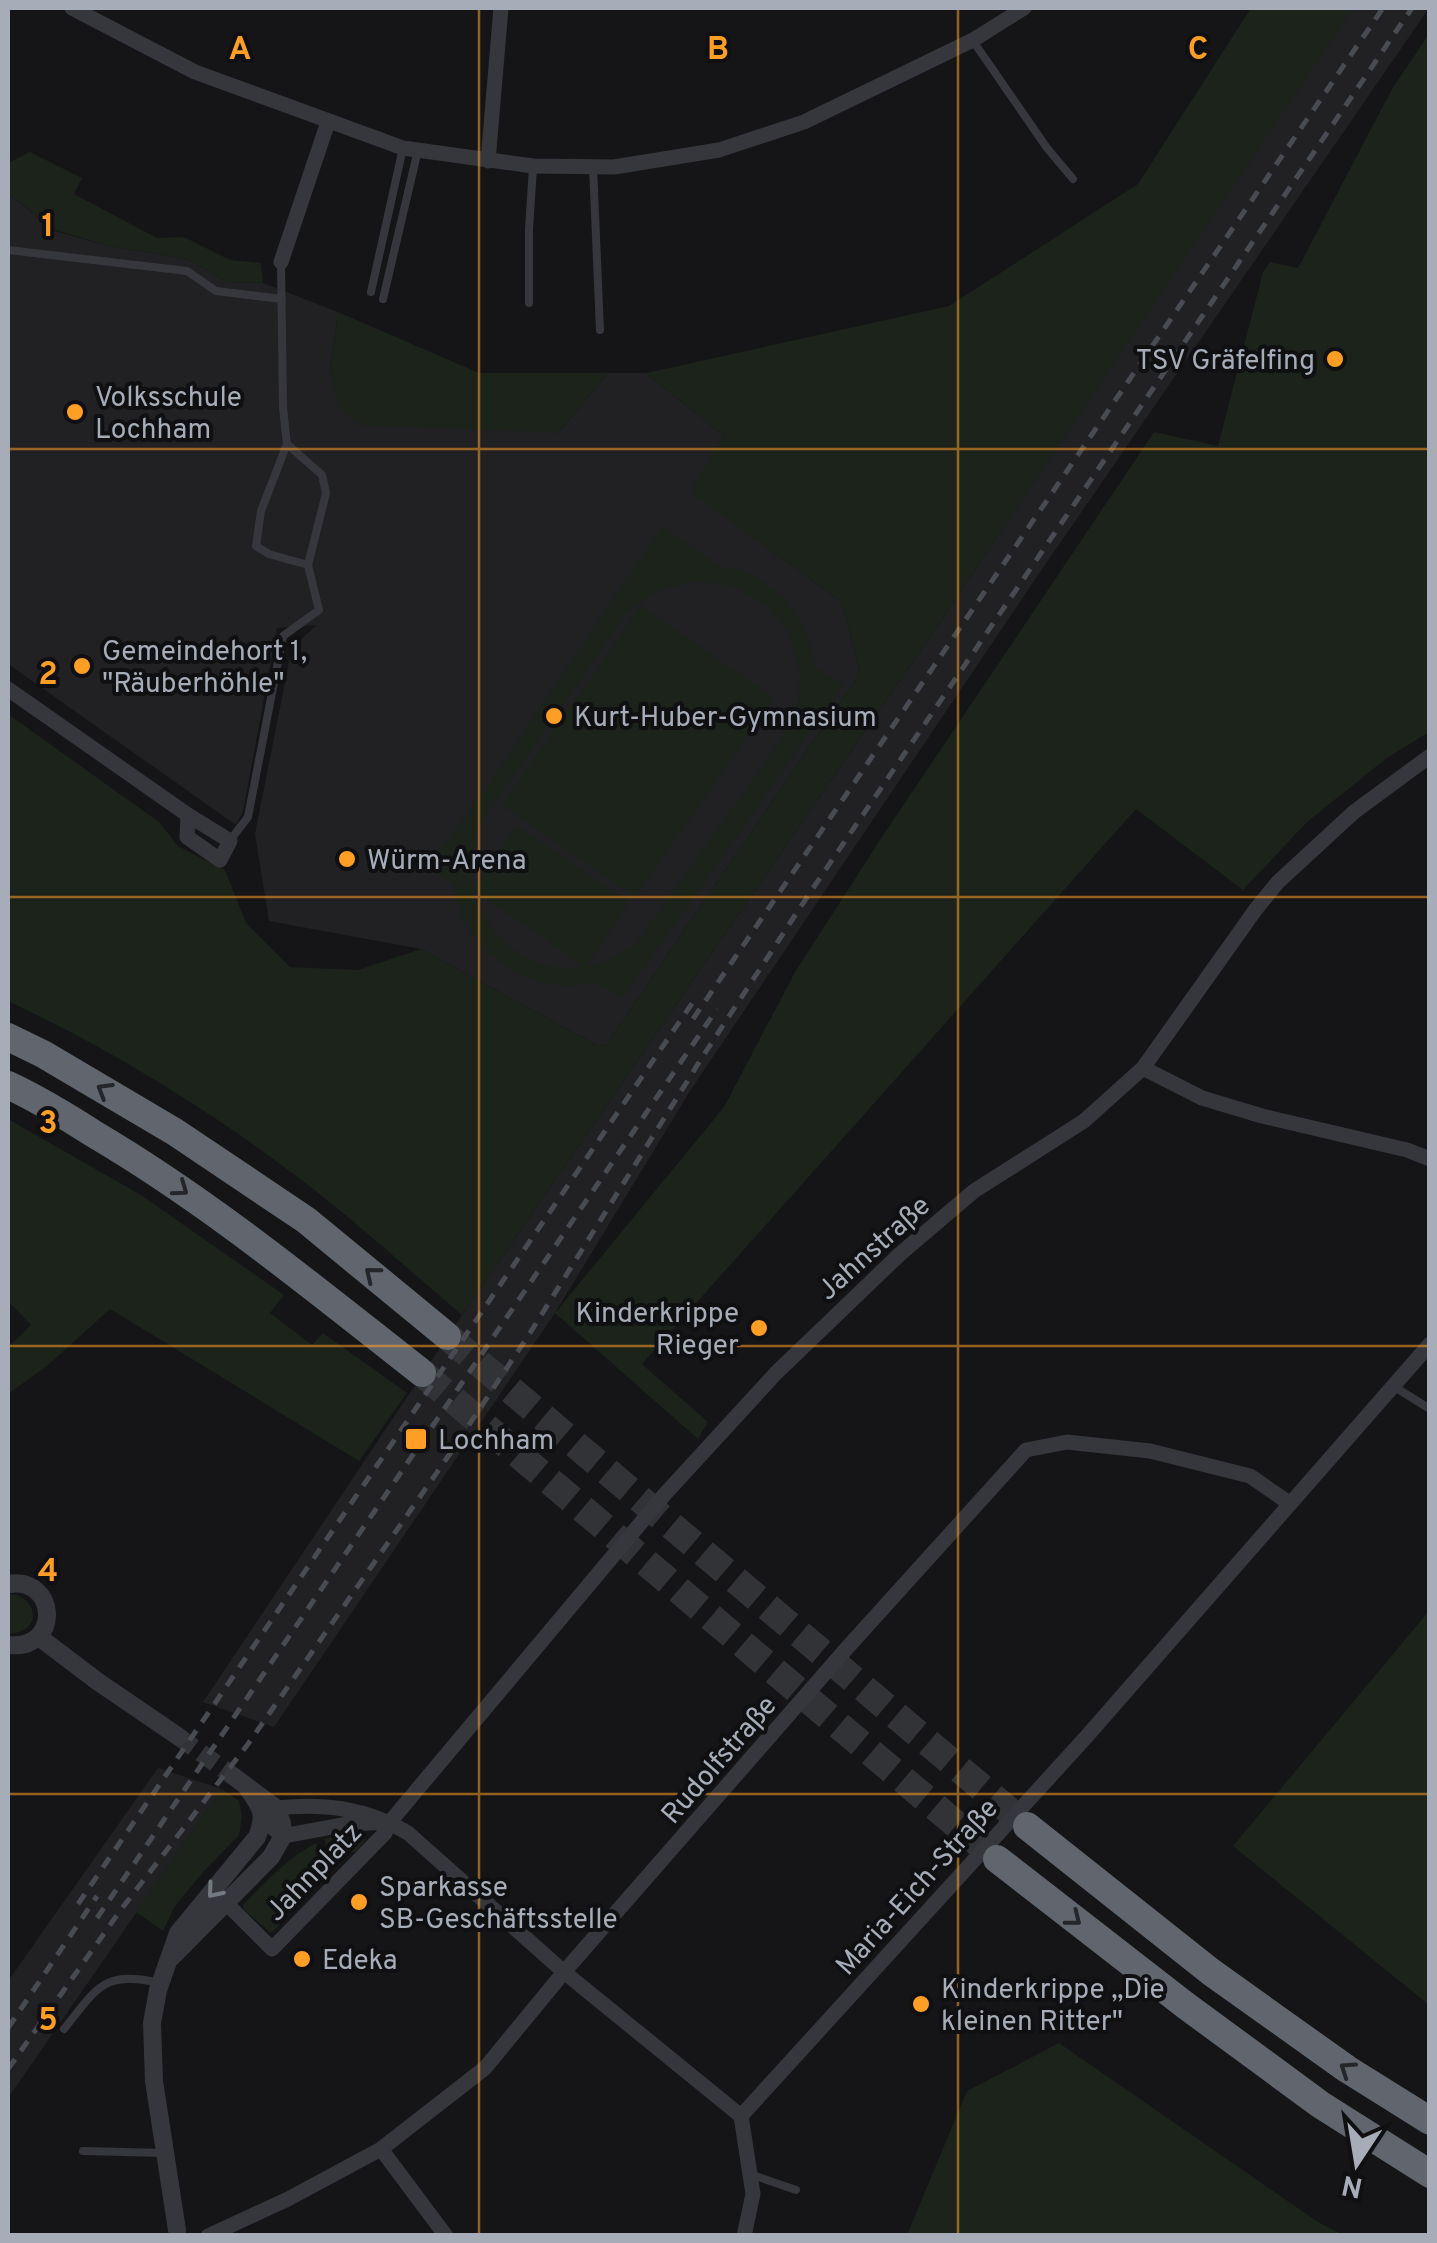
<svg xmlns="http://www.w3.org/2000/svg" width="1437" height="2243" font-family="Overpass,sans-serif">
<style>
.built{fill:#212124}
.green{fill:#1b231b;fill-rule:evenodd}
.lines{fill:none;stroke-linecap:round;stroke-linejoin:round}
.tertiary-tunnel{stroke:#323337;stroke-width:18;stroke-dasharray:18 9;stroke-linecap:butt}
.motorway-tunnel{stroke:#323337;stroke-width:28;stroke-dasharray:28 14;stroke-linecap:butt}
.service{stroke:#36373d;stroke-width:8}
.minor{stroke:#36373d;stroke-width:15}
.tertiary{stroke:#36373d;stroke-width:18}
.motorway{stroke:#61666e;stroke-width:28}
.rail{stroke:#484c52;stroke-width:5;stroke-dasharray:12 10;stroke-linecap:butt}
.oneway{stroke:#242629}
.oneway2{stroke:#747881}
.grid{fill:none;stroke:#ff9e25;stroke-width:2.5;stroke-opacity:0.55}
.poi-dot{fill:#ff9e25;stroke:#101012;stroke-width:4}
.labels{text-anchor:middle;stroke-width:8;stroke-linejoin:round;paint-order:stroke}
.poi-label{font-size:28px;fill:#a6adb9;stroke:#101012;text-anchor:start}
.street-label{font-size:28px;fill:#a6adb9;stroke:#101012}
.grid-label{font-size:32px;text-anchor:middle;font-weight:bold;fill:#ff9e25;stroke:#101012;stroke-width:8;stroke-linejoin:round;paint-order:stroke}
</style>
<rect width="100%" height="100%" fill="#151517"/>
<path class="built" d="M 1352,8 L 1429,8 L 1038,575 L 690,1091 L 555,1313 L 274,1727 L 203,1702 L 462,1315 L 945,615 Z
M 8,193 L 55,231 L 109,246 L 188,259 L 227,282 L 263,283 L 338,312 L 330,371 L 558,433 L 608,373 L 646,373 L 724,436 L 691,491 L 842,603 L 860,673 L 606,1045 L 598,1046 L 421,949 L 269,921 L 255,834 L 292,647 L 317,625 L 277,628 L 243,812 L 236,825 L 8,664 Z
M 158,1768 L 222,1789 L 8,2098 L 8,1981 Z"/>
<path class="green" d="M 1251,8 L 1353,8 L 945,615 L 462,1315 C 417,1277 373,1237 327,1200 C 229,1122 121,1054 8,1001 L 8,714 L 159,822 L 178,846 L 225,870 L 246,923 L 290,967 L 358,970 L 421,949 L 598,1046 L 606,1045 L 860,673 L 842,603 L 690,491 L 724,436 L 646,373 L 949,306 L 1138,184 Z
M 1429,34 L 1429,732 L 1387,758 L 1307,822 L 1243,890 L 1136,809 L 642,1364 L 708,1422 L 698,1439 L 555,1313 L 724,1107 L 795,972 L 880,840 L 1154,432 L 1218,446 L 1263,272 L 1270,262 L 1298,268 L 1392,89 Z
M 30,152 L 82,178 L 74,194 L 157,238 L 184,237 L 230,260 L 261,263 L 263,283 L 227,282 L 188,259 L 109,246 L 55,230 L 8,193 L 8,163 Z
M 338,312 L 479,373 L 608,373 L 558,433 L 359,425 L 338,405 L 330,371 Z
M 663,526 L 720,567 L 736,569 L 756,577 L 784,598 L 803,625 L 816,668 L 843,685 L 622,998 L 597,983 L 566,986 L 541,982 L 513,972 L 485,950 L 463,920 L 453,884 L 428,867 L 482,794 ZM 695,581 L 734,586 L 767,606 L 788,630 L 800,671 L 798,703 L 783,737 L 636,944 L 605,962 L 586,966 L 629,902 L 517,826 L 472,889 L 469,867 L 480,824 L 627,612 L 657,591 ZM 473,890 L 583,965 L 583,966 C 545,976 505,951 486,919 C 480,909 474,901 473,890 Z
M 641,606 L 774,698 L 635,897 L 502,805 Z
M 8,1119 L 141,1195 L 284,1295 L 270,1313 L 312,1345 L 323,1333 L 407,1393 L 359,1461 L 110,1309 L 47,1366 L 8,1394 L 8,1347 L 31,1325 L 8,1301 Z
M 14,1594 C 42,1603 38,1635 8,1633 L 8,1595 Z
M 1429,1611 L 1429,2005 L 1233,1846 Z
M 222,1789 L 239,1801 L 242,1817 L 239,1835 L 204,1871 L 175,1906 L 163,1931 L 136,1912 Z
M 346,1834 L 361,1836 L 366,1839 L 356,1852 L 350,1852 L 339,1843 L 329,1853 L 324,1839 Z
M 316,1843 L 322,1860 L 277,1909 L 285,1919 L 271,1933 L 244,1910 L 243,1905 C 266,1882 287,1858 316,1843 Z
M 1059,2043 L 1318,2222 L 1343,2235 L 907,2235 L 967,2091 Z"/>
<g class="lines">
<path class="tertiary-tunnel" d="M 179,1737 L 233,1776"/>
<path class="motorway-tunnel" d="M 447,1336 L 1027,1826
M 422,1373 L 997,1859"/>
<path class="service" d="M 973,41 L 1047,148 L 1073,179
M 593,167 L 600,330
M 8,250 L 187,271 L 216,291 L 282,299
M 371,292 L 403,148
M 383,299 L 418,150
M 529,303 L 529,229 L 533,167
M 287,444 L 261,511 L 256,546 L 269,554 L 308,565
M 231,839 L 248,817 L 283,636 L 319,610 L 308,565 L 326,493 L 322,475 L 287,444 L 283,408 L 281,262
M 1393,1386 L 1430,1409
M 64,2029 C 97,1988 103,1970 160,1983
M 83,2151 L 165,2153
M 750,2174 L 796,2190"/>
<path class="minor" d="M 72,8 L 195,72 L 403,148 L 533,166 L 614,167 L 719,150 L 804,122 L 973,40 L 1024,8
M 488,161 L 501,8
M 281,262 L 328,122
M 8,689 L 188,815 L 230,841 L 220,860 L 187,837 L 188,815
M 1143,1068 L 1202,1098 L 1262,1116 L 1407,1150 L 1430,1159
M 390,1822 L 348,1824 L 283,1836 L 264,1821 L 276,1808 C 324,1803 366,1808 408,1833 L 564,1972 L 741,2116 L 1087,1736 L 1430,1344
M 226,1903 L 272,1949 L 385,1833 L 390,1822 L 665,1494 L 776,1373 L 900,1254 L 974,1191 L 1084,1121 L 1143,1068 L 1256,909 L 1278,882 L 1354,812 L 1430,756
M 741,2116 L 753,2194 L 744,2236
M 381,2149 L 446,2236
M 208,2236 L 288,2199 L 381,2149 L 485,2068 L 564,1972 L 847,1648 L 1026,1450 L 1067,1442 L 1150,1451 L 1250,1476 L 1289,1503"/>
<path class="tertiary" d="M 8,1584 C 58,1576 62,1651 8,1645
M 39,1637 L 97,1681 L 179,1737
M 171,1958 L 271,1857 L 283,1836 L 282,1823 L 276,1808 L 233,1776
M 177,2230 L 154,2081 L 152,2023 L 158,1990 L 178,1933 L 257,1837 C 267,1811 260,1807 246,1786"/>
<path class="motorway" d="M 8,1037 L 43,1054 L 175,1132 L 306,1220 L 447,1336
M 8,1085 C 38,1099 66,1116 94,1134 C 211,1203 316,1290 422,1373
M 1027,1826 L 1211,1972 L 1347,2069 L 1430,2121
M 997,1859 L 1185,2005 L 1321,2105 L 1430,2174"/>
<path class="rail" d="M 693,1019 L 1383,8
M 78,1904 L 695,999
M 97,1918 L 717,1009
M 8,2028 L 97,1896
M 8,2069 L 120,1911 L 248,1744 L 449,1455 L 530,1333 L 703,1056 L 809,894 L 1412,8"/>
</g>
<defs><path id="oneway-chevron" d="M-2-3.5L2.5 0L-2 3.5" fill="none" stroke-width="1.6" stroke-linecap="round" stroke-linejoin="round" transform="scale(2.5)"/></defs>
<g class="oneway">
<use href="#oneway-chevron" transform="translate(104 1090) rotate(-149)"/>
<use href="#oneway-chevron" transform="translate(181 1189) rotate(36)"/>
<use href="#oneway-chevron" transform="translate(372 1274) rotate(-141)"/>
<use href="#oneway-chevron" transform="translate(1074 1919) rotate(38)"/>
<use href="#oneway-chevron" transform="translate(1347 2069) rotate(-146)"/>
</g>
<use class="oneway2" href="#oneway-chevron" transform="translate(214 1891) rotate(130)"/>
<path class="grid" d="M 479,8 L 479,2236M 958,8 L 958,2236M 8,449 L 1430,449M 8,897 L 1430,897M 8,1346 L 1430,1346M 8,1794 L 1430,1794"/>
<g class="poi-dot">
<circle cx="1335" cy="359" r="10"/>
<circle cx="75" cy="412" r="10"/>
<circle cx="82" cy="666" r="10"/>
<circle cx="554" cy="716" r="10"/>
<circle cx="347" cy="859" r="10"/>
<circle cx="759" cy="1328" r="10"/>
<rect x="404" y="1427" width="24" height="24" rx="5"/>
<circle cx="359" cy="1902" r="10"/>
<circle cx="302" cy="1959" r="10"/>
<circle cx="921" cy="2004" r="10"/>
</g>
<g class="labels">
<g class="poi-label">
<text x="1315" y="369" text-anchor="end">TSV Gräfelfing</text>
<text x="95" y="406">Volksschule<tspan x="95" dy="32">Lochham</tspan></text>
<text x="102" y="660">Gemeindehort 1,<tspan x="102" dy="32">"Räuberhöhle"</tspan></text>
<text x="574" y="726">Kurt-Huber-Gymnasium</text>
<text x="367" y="869">Würm-Arena</text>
<text x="739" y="1322" text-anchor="end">Kinderkrippe<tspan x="739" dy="32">Rieger</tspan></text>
<text x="438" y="1449">Lochham</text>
<text x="379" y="1896">Sparkasse<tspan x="379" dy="32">SB-Geschäftsstelle</tspan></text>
<text x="322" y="1969">Edeka</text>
<text x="941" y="1998">Kinderkrippe „Die<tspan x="941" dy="32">kleinen Ritter"</tspan></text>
</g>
<g class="street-label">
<text transform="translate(873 1247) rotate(-42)" y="10">Jahnstraße</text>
<text transform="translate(718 1759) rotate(-49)" y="10">Rudolfstraße</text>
<text transform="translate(313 1871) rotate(-46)" y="10">Jahnplatz</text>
<text transform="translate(916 1886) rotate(-48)" y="10">Maria-Eich-Straße</text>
</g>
</g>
<g class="grid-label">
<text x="240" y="59">A</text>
<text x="718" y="59">B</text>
<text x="1198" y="59">C</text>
<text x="48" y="236">1</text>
<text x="48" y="684">2</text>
<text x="48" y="1133">3</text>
<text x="48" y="1581">4</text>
<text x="48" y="2030">5</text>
</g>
<rect width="1437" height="2243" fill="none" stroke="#a6adb9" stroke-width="20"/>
<g transform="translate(1357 2163) rotate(192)" stroke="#101012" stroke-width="8" paint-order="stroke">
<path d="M0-8L18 38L0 25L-18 38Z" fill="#a6adb9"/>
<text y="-15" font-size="28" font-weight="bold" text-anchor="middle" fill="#a6adb9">N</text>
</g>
</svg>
